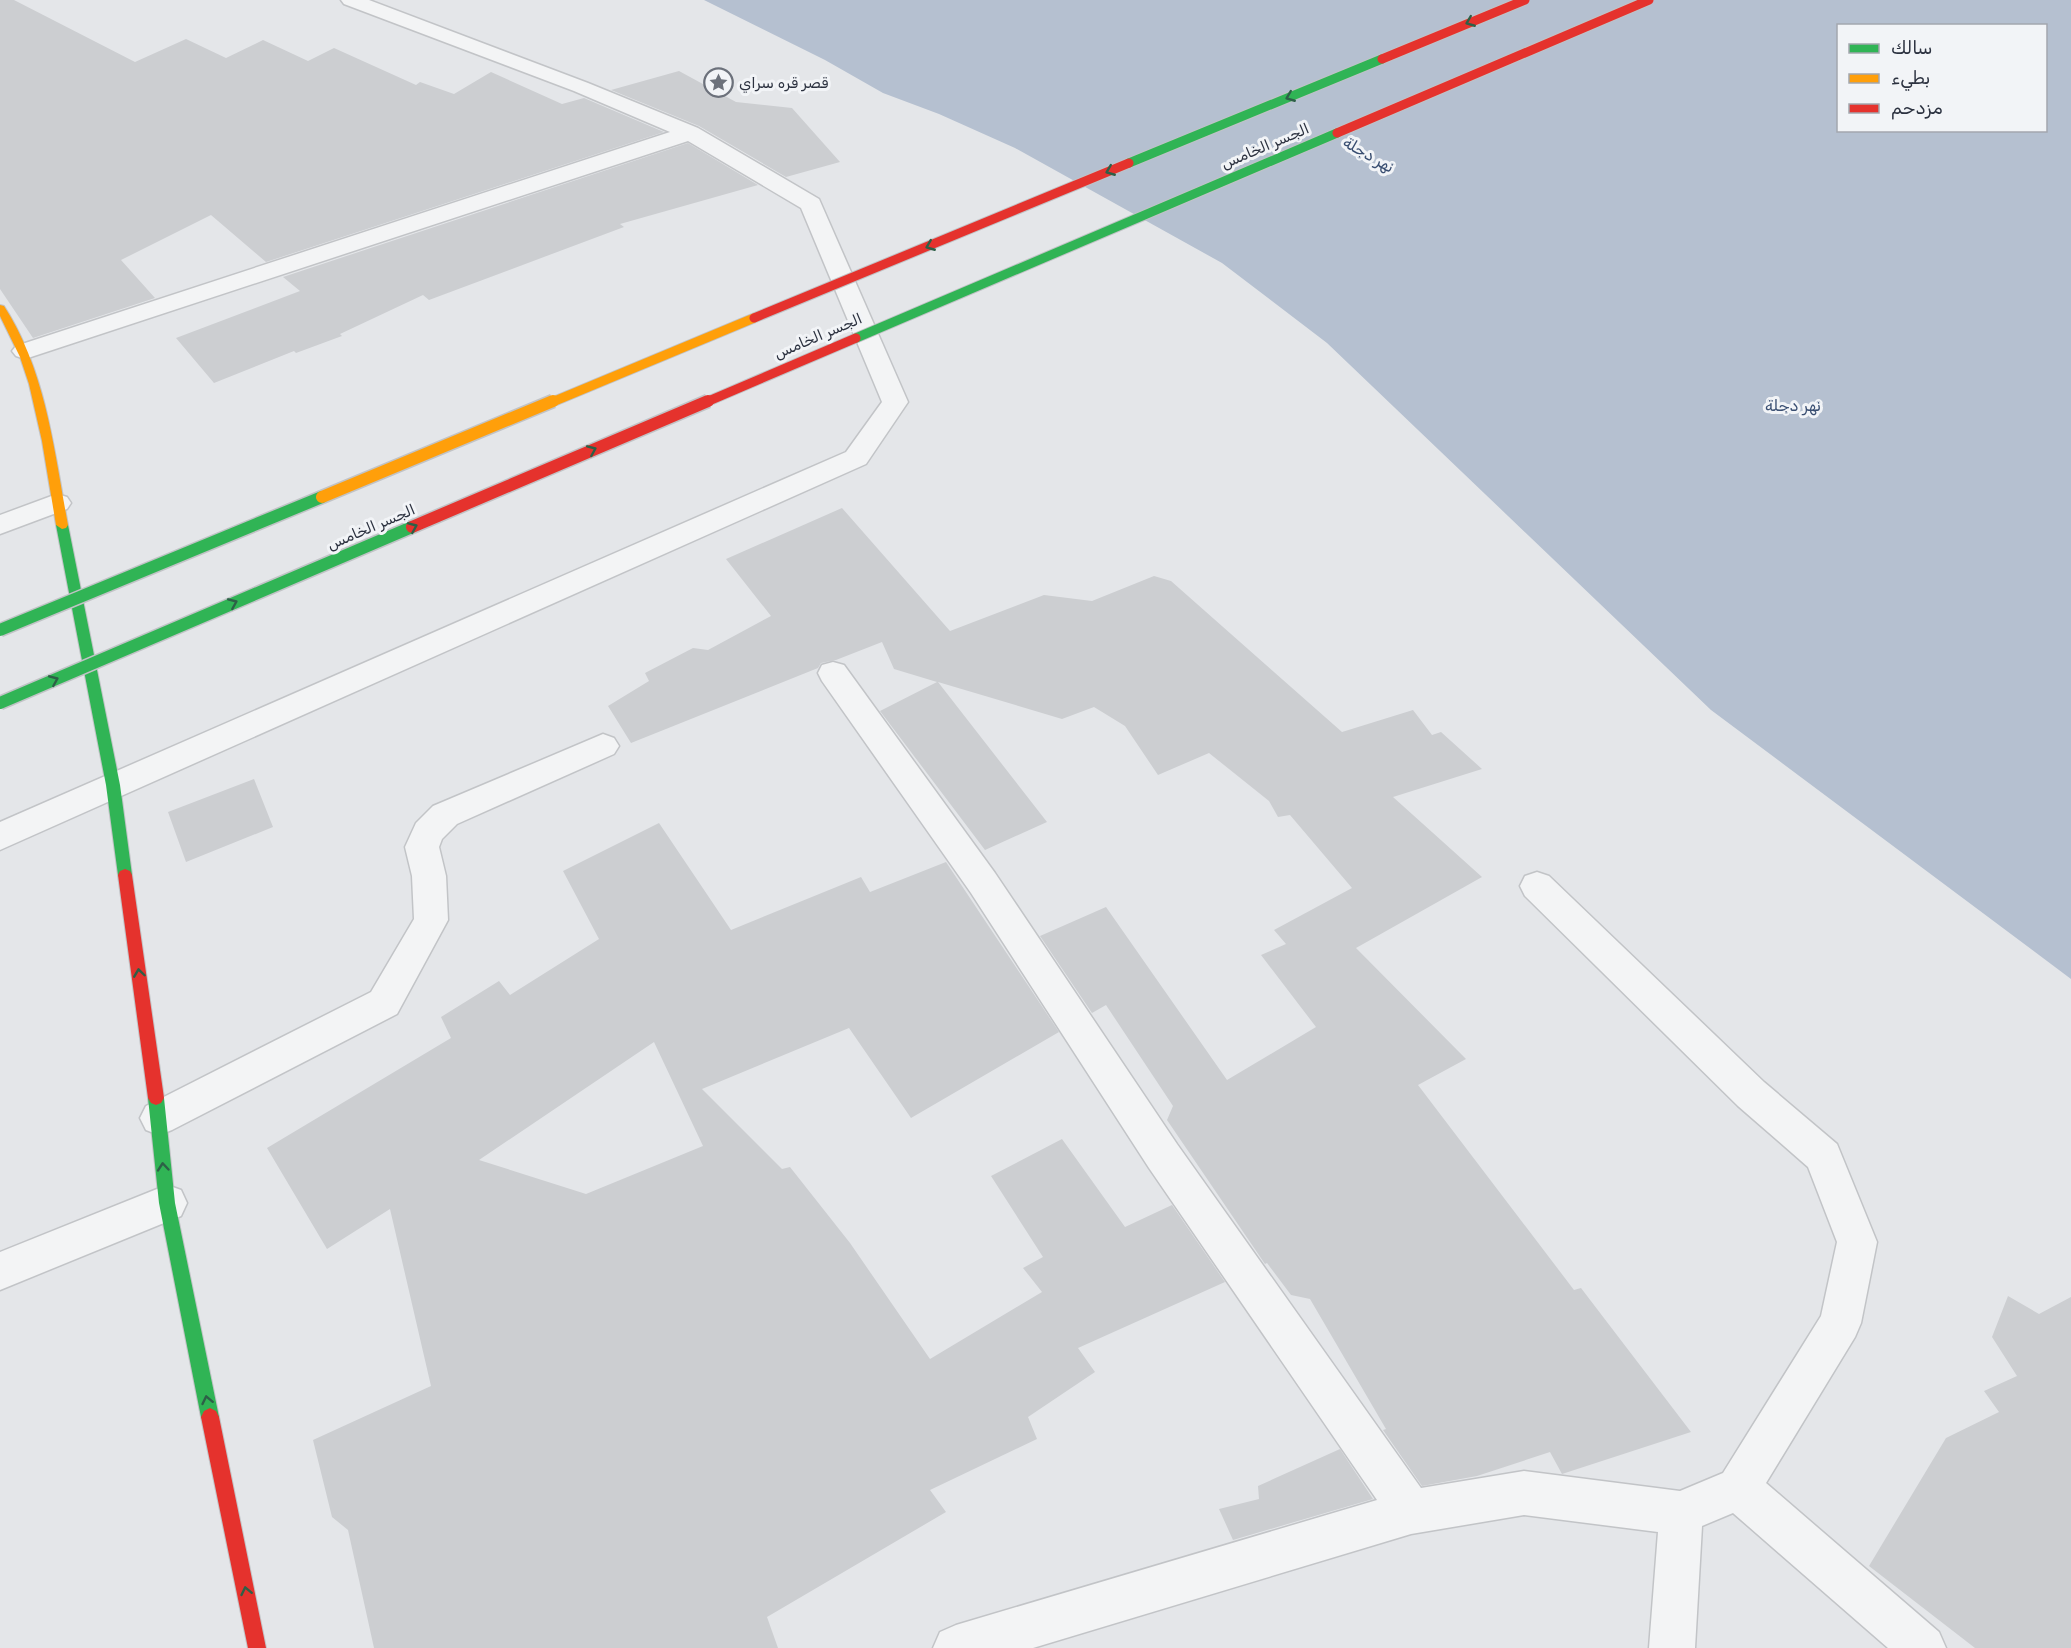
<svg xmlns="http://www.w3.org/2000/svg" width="2071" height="1648" font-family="Rubik,Vazirmatn,sans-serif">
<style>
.water{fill:#b5c0d0;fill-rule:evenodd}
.building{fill:#ccced1;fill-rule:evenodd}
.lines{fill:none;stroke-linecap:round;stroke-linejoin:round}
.street-casing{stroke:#c2c4c7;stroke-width:3}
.fast-casing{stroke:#c2c4c7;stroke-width:2}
.slow-casing{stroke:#c2c4c7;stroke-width:2}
.jam-casing{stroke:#c2c4c7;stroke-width:2}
.street{fill:#f3f4f5;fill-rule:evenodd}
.fast{fill:#30b455;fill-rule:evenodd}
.slow{fill:#ff9f0a;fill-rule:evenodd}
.jam{fill:#e5322d;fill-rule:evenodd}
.fast-bridge-far1-casing{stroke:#c1c3c6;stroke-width:11;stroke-linecap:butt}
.fast-bridge-casing{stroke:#c1c3c6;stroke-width:15;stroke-linecap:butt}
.slow-bridge-far1-casing{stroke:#c1c3c6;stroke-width:11;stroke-linecap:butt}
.slow-bridge-casing{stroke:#c1c3c6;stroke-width:15;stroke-linecap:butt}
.jam-bridge-far1-casing{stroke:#c1c3c6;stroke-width:11;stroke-linecap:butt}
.jam-bridge-casing{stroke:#c1c3c6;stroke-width:15;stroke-linecap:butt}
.fast-bridge-far1{stroke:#30b455;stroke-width:9}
.fast-bridge{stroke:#30b455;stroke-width:12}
.slow-bridge-far1{stroke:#ff9f0a;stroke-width:9}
.slow-bridge{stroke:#ff9f0a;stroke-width:12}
.jam-bridge-far1{stroke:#e5322d;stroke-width:9}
.jam-bridge{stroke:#e5322d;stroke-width:12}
.oneway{stroke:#2d6047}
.labels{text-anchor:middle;stroke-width:6;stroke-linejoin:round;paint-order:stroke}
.far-poi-label{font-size:15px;fill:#2c3240;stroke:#f2f4f7;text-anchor:start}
.far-street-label{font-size:15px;fill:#2c3240;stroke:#f2f4f7}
.far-water-label{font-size:16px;font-style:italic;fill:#394e71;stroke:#f2f4f7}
</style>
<rect width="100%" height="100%" fill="#e4e6e9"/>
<path class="water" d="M 704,0 L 2071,0 L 2071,979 L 1711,710 L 1327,343 L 1222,263 L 1015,148 L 939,114 L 883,93 L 825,60 ZM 1838,26 L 2046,26 L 2046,130 L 1838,130 Z"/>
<path class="building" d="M 0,0 L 14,0 L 135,62 L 186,39 L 226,58 L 263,40 L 308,61 L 334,48 L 416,85 L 420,82 L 454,94 L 491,72 L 562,104 L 584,98 L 664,132 L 266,262 L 211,215 L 121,260 L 155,298 L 33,338 L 0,289 Z
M 679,71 L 736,102 L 792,108 L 840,162 L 786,177 L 699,126 L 611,90 Z
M 688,143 L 758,185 L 620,224 L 624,227 L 429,300 L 423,295 L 340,334 L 342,336 L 296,353 L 294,351 L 214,383 L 176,338 L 300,291 L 283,277 Z
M 842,508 L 950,631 L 1044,595 L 1092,601 L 1154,576 L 1171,581 L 1342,732 L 1413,710 L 1432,735 L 1441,732 L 1482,769 L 1393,797 L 1482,877 L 1356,948 L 1466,1059 L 1418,1085 L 1574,1290 L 1581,1288 L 1691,1432 L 1562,1474 L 1550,1452 L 1477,1476 L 1422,1486 L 1383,1430 L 1386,1429 L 1310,1299 L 1291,1295 L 1267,1263 L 1265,1264 L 1167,1120 L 1173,1106 L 1106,1005 L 1092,1013 L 1040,936 L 1106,907 L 1227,1080 L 1316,1027 L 1261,955 L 1286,944 L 1274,930 L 1352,888 L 1290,815 L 1278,817 L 1269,801 L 1209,753 L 1158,775 L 1125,726 L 1094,707 L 1062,719 L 938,682 L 1047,822 L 985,850 L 880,711 L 937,682 L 894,669 L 882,642 L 836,660 L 821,663 L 818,668 L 631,743 L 608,706 L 649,681 L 645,673 L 693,648 L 708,650 L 771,616 L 726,559 Z
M 254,779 L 273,827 L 186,862 L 168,812 Z
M 659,823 L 731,930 L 861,877 L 870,892 L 946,862 L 1059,1032 L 911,1118 L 849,1028 L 702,1089 L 782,1169 L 790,1167 L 850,1243 L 930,1359 L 1042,1292 L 1023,1268 L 1043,1257 L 991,1176 L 1062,1139 L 1125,1227 L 1172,1205 L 1225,1282 L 1078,1348 L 1095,1372 L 1028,1417 L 1037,1439 L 930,1490 L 946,1512 L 767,1617 L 778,1648 L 374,1648 L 348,1530 L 332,1517 L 313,1440 L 431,1386 L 390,1209 L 327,1249 L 267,1148 L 451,1038 L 441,1017 L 499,981 L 510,995 L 599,939 L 563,871 ZM 654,1042 L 703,1146 L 586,1194 L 479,1160 Z
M 2008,1296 L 2039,1314 L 2071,1297 L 2071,1648 L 1975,1648 L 1869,1566 L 1946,1438 L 1999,1412 L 1984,1391 L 2017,1376 L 1992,1337 Z
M 1340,1449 L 1373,1499 L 1233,1540 L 1219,1509 L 1259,1499 L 1258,1486 Z"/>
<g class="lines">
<defs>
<path id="street" d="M 341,0 L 369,0 L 588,83 L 698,128 L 819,199 L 908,402 L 866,464 L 0,850 L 0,822 L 846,452 L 882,402 L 801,208 L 688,141 L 34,356 L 25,359 L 16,356 L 12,351 L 16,346 L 670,132 L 574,91 L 344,4 Z
M 57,494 L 67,497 L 71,503 L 67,509 L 0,534 L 0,515 Z
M 833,662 L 844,665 L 995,873 L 1177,1144 L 1421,1488 L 1524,1471 L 1680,1491 L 1723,1473 L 1821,1316 L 1837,1242 L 1808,1167 L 1738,1106 L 1525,896 L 1520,886 L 1525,876 L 1537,872 L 1549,876 L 1764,1082 L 1837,1144 L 1877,1242 L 1861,1323 L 1855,1337 L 1766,1483 L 1939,1632 L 1946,1648 L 1888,1648 L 1733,1513 L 1702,1526 L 1695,1648 L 1649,1648 L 1658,1532 L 1524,1515 L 1411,1534 L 1033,1648 L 933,1648 L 940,1632 L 956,1625 L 1377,1500 L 1149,1168 L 971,893 L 822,681 L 818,673 L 822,665 Z
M 603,734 L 614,738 L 619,746 L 614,754 L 457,824 L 442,839 L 439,847 L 446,876 L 448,920 L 397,1014 L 172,1130 L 159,1135 L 146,1130 L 140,1118 L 146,1106 L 371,992 L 414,919 L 412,876 L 405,847 L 416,823 L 433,806 Z
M 167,1185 L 181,1190 L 187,1203 L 181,1216 L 0,1290 L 0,1252 Z"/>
<path id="fast" d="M 62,521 L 68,525 L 120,785 L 132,875 L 130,879 L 120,879 L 118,875 L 106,785 L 56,525 Z
M 156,1091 L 161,1093 L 164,1098 L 175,1203 L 219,1417 L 216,1423 L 210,1426 L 204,1423 L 201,1417 L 159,1203 L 148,1098 L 151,1093 Z"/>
<path id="slow" d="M 0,305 L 4,306 C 46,371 54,450 68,525 L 66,528 L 62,529 L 56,525 L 42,441 L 29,384 L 20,357 L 0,316 Z"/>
<path id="jam" d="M 125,869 L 130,871 L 132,875 L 164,1098 L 161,1103 L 156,1105 L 151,1103 L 148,1098 L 118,875 L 120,871 Z
M 210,1408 L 216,1411 L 219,1417 L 266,1648 L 248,1648 L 201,1417 L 204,1411 Z"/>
</defs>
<use href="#street" class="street-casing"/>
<use href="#fast" class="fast-casing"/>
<use href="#slow" class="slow-casing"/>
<use href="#jam" class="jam-casing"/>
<use href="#street" class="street"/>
<use href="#fast" class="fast"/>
<use href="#slow" class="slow"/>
<use href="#jam" class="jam"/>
<defs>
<path id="fast-bridge-far1" d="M 1129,163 L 1382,59
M 856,338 L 1337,133"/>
<path id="fast-bridge" d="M 0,630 L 322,497
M 0,703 L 412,527"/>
<path id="slow-bridge-far1" d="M 550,403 L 754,318"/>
<path id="slow-bridge" d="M 322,497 L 553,401"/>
<path id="jam-bridge-far1" d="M 1382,59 L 1525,0
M 1337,133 L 1649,0
M 754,318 L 1129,163
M 704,403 L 856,338"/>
<path id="jam-bridge" d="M 412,527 L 708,401"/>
</defs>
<use href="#fast-bridge-far1" class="fast-bridge-far1-casing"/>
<use href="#fast-bridge" class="fast-bridge-casing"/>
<use href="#slow-bridge-far1" class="slow-bridge-far1-casing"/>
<use href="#slow-bridge" class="slow-bridge-casing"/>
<use href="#jam-bridge-far1" class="jam-bridge-far1-casing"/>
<use href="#jam-bridge" class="jam-bridge-casing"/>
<use href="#fast-bridge-far1" class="fast-bridge-far1"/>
<use href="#fast-bridge" class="fast-bridge"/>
<use href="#slow-bridge-far1" class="slow-bridge-far1"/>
<use href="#slow-bridge" class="slow-bridge"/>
<use href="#jam-bridge-far1" class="jam-bridge-far1"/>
<use href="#jam-bridge" class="jam-bridge"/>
</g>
<defs><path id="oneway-chevron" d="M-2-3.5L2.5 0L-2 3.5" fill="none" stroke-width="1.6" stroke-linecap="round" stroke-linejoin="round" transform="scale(1.5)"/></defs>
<g class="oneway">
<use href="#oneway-chevron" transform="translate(1470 22) rotate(158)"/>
<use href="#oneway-chevron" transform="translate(1290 97) rotate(158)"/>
<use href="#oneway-chevron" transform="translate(1110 171) rotate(158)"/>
<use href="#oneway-chevron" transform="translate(930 246) rotate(158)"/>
<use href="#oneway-chevron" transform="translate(592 450) rotate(-23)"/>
<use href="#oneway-chevron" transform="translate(413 527) rotate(-23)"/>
<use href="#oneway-chevron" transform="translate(233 603) rotate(-23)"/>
<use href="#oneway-chevron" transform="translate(54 680) rotate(-23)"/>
<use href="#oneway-chevron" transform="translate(139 973) rotate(-98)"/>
<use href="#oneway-chevron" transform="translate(163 1167) rotate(-95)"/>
<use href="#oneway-chevron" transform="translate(207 1400) rotate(-102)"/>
<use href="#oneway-chevron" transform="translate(246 1591) rotate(-102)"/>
</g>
<defs>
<symbol id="sight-ring" viewBox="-11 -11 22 22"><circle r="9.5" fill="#f2f4f7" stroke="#6c717b" stroke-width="1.5"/><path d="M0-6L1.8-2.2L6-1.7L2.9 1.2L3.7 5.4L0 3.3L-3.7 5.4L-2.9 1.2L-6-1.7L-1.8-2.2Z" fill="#6c717b"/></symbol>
</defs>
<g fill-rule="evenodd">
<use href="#sight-ring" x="702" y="66" width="33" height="33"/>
</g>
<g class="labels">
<g class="far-poi-label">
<text x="739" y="88">قصر قره سراي</text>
</g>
<g class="far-street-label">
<text transform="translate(1265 146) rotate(-23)" y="5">الجسر الخامس</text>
<text transform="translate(818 336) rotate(-23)" y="5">الجسر الخامس</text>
<text transform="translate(371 527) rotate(-23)" y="5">الجسر الخامس</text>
</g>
<g class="far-water-label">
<text transform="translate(1369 154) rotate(30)" y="6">نهر دجلة</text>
<text x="1793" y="411">نهر دجلة</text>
</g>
</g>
<rect x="1837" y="24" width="210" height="108" fill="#f2f4f7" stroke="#a3a6ae" stroke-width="1.5"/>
<rect x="1849" y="44" width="30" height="9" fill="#30b455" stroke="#a3a6ae" stroke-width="1.5"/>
<text x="1891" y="54" font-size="18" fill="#2c3240">سالك</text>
<rect x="1849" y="74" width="30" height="9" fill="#ff9f0a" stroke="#a3a6ae" stroke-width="1.5"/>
<text x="1891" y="84" font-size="18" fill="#2c3240">بطيء</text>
<rect x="1849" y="104" width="30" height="9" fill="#e5322d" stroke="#a3a6ae" stroke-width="1.5"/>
<text x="1891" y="114" font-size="18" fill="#2c3240">مزدحم</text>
</svg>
